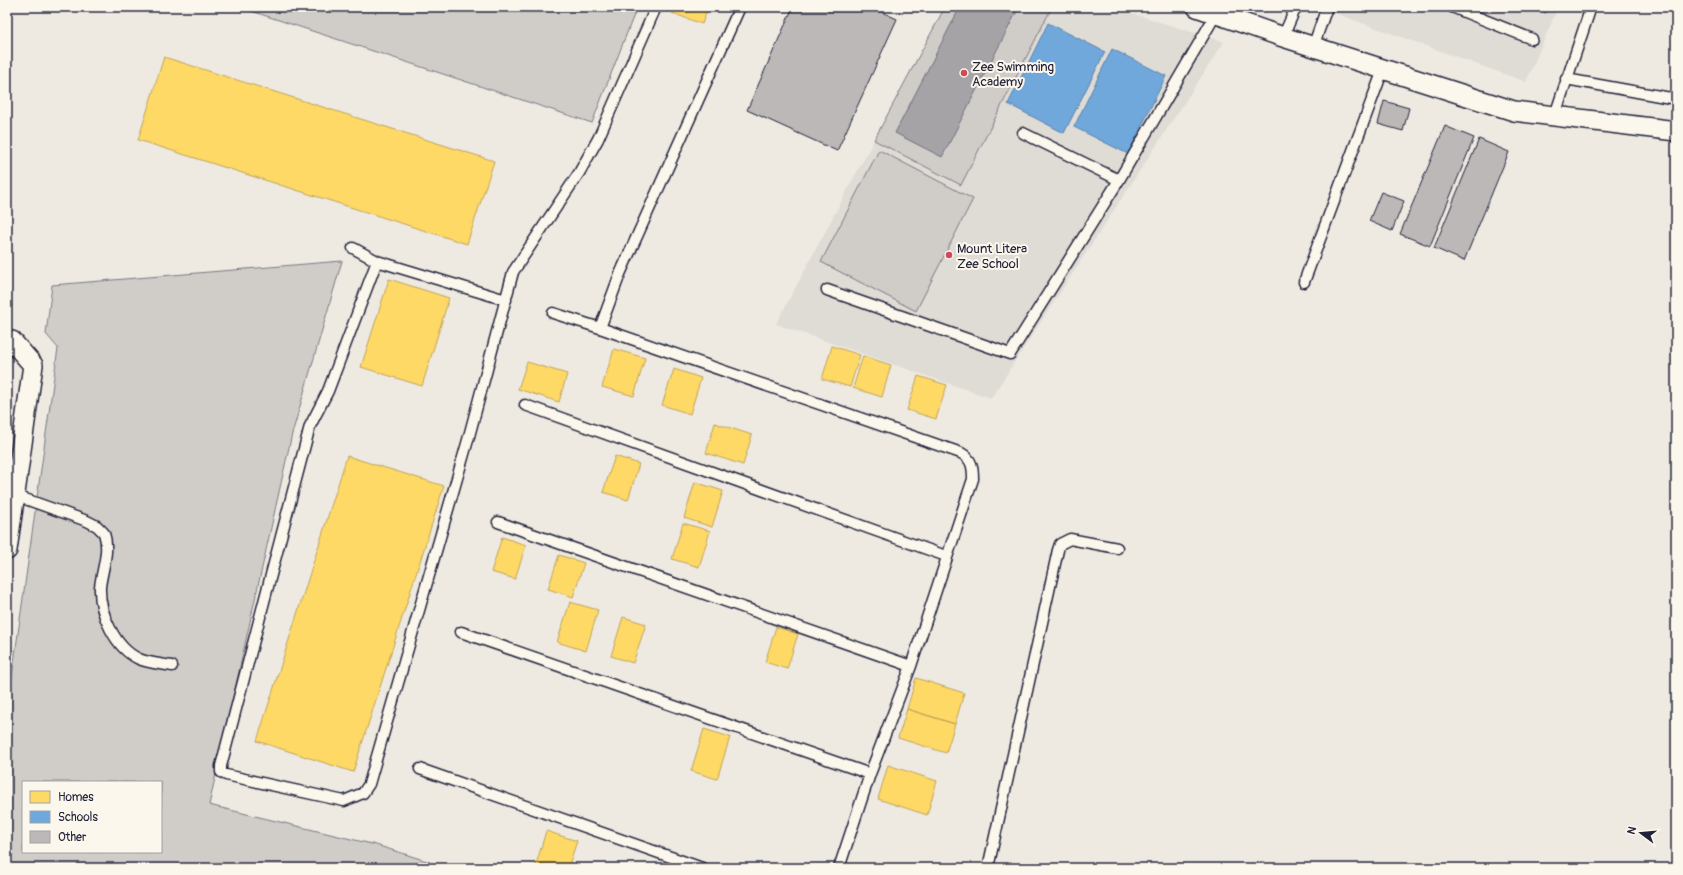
<svg xmlns="http://www.w3.org/2000/svg" width="1683" height="875" font-family="Pangolin,sans-serif">
<style>
.built{fill:#dfdbd5}
.green{fill:#d0cdc9;stroke:#797882;fill-rule:evenodd}
.water{fill:#a6a3a7;stroke:#716f7c}
.homes{fill:#ffd966;stroke:#bda259}
.schools{fill:#6fa8dc;stroke:#5880ac}
.building{fill:#bcb8b8;stroke:#22223b}
.lines{fill:none;stroke-linecap:round;stroke-linejoin:round}
.lane-casing{stroke:#22223b;stroke-width:13}
.street-casing{stroke:#22223b;stroke-width:22}
.lane{stroke:#fbf7ec;stroke-width:10}
.street{stroke:#fbf7ec;stroke-width:19}
.poi-dot{fill:#d1495b;stroke:#fbf7ec;stroke-width:1.5}
.labels{text-anchor:middle;stroke-width:4;stroke-linejoin:round;paint-order:stroke}
.poi-label{font-size:13px;fill:#22223b;stroke:#fbf7ec;text-anchor:start}
</style>
<rect width="100%" height="100%" fill="#eeeae2"/>
<filter id="ink" filterUnits="userSpaceOnUse"><feTurbulence type="fractalNoise" baseFrequency=".025" numOctaves="2"/><feDisplacementMap in="SourceGraphic" scale="8" xChannelSelector="R" yChannelSelector="G"/><feConvolveMatrix kernelMatrix="1 2 1 2 8 2 1 2 1" color-interpolation-filters="sRGB"/></filter>
<g filter="url(#ink)">
<path class="built" d="M 1052,7 L 1112,7 L 1224,42 L 991,398 L 776,324 L 874,140 L 961,185 Z
M 1318,7 L 1558,7 L 1526,82 Z"/>
<path class="green" d="M 239,7 L 637,7 L 592,123 Z
M 945,7 L 1052,7 L 961,185 L 874,140 Z
M 879,150 L 973,199 L 916,311 L 821,262 Z
M 342,261 L 292,434 L 209,805 L 376,845 L 430,862 L 429,868 L 7,868 L 7,712 L 58,348 L 46,334 L 52,285 ZM 23,782 L 161,782 L 161,852 L 23,852 Z"/>
<path class="water" d="M 960,7 L 1013,7 L 1018,9 L 942,157 L 895,133 Z"/>
<path class="homes" d="M 674,7 L 708,7 L 702,24 L 672,13 Z
M 164,57 L 494,161 L 467,244 L 138,140 Z
M 389,279 L 449,298 L 422,386 L 361,367 Z
M 832,346 L 860,355 L 850,387 L 822,379 Z
M 614,349 L 645,358 L 634,396 L 602,387 Z
M 863,356 L 891,365 L 882,397 L 853,388 Z
M 527,362 L 567,374 L 559,402 L 518,389 Z
M 674,369 L 701,378 L 690,414 L 662,405 Z
M 918,376 L 947,385 L 936,419 L 907,410 Z
M 715,423 L 752,435 L 743,465 L 706,453 Z
M 347,456 L 444,486 L 353,772 L 257,741 Z
M 615,456 L 639,464 L 628,500 L 603,492 Z
M 695,482 L 723,491 L 712,527 L 684,518 Z
M 683,523 L 710,531 L 699,567 L 672,559 Z
M 502,537 L 526,545 L 515,579 L 491,572 Z
M 559,555 L 584,563 L 573,597 L 548,589 Z
M 570,602 L 598,610 L 586,651 L 557,642 Z
M 623,617 L 646,624 L 633,663 L 611,656 Z
M 776,627 L 798,634 L 787,669 L 765,662 Z
M 916,678 L 964,693 L 955,724 L 907,709 Z
M 907,709 L 955,724 L 946,753 L 898,738 Z
M 704,729 L 730,737 L 717,779 L 691,771 Z
M 888,765 L 937,781 L 927,815 L 878,799 Z
M 546,831 L 577,841 L 568,868 L 535,868 Z"/>
<path class="schools" d="M 1532,7 L 1549,7 L 1546,13 Z
M 1048,23 L 1105,52 L 1064,133 L 1008,104 Z
M 1112,49 L 1166,76 L 1128,154 L 1074,127 Z"/>
<path class="building" d="M 793,7 L 871,7 L 897,19 L 837,151 L 747,110 Z
M 1384,101 L 1409,108 L 1403,131 L 1378,124 Z
M 1445,126 L 1474,138 L 1430,246 L 1400,234 Z
M 1479,139 L 1509,152 L 1464,261 L 1434,248 Z
M 1381,192 L 1404,201 L 1392,231 L 1369,221 Z"/>
<g class="lines">
<defs>
<path id="lane" d="M 740,7 L 620,274 L 600,328 L 961,453 C 972,459 973,467 973,479 L 911,666 L 870,774 L 839,868
M 1452,7 L 1532,39
M 1283,37 L 1296,7
M 1313,47 L 1327,7
M 1566,79 L 1676,99
M 1555,115 L 1591,7
M 1023,133 L 1119,180
M 353,248 L 377,261
M 1304,282 L 1383,70
M 827,290 L 1010,354 L 1119,180 L 1216,14
M 506,300 L 377,261 L 328,391 L 310,426 L 221,766 L 221,772 L 226,775 L 344,801 L 363,793 L 369,784 L 468,440 L 513,272 L 579,173 L 598,139 L 656,7
M 553,313 L 600,328
M 525,405 L 946,556
M 14,495 L 87,521 L 97,526 L 104,533 C 110,551 102,569 100,587 C 99,613 115,648 139,659 C 148,663 162,664 172,666
M 498,522 L 911,666
M 461,632 L 870,774
M 420,769 L 702,868
M 988,868 L 1058,550 L 1060,544 L 1070,539 L 1117,548"/>
<path id="street" d="M 1197,7 L 1283,37 L 1514,111 L 1676,131
M 7,340 L 12,341 L 33,365 L 7,550"/>
</defs>
<use href="#lane" class="lane-casing"/>
<use href="#street" class="street-casing"/>
<use href="#lane" class="lane"/>
<use href="#street" class="street"/>
</g>
</g>
<g class="poi-dot">
<circle cx="964" cy="73" r="4"/>
<circle cx="949" cy="255" r="4"/>
</g>
<g class="labels">
<g class="poi-label">
<text x="972" y="71">Zee Swimming<tspan x="972" dy="15">Academy</tspan></text>
<text x="957" y="253">Mount Litera<tspan x="957" dy="15">Zee School</tspan></text>
</g>
</g>
<rect width="1683" height="875" fill="none" stroke="#fbf7ec" stroke-width="24"/>
<rect x="12" y="12" width="1659" height="851" fill="none" stroke="#22223b" stroke-width="1.5" filter="url(#ink)"/>
<rect x="22" y="781" width="140" height="72" fill="#fbf7ec" stroke="#a4a2a5"/>
<rect x="30" y="791" width="20" height="12" fill="#ffd966" stroke="#a4a2a5"/>
<text x="58" y="801" font-size="12" fill="#22223b">Homes</text>
<rect x="30" y="811" width="20" height="12" fill="#6fa8dc" stroke="#a4a2a5"/>
<text x="58" y="821" font-size="12" fill="#22223b">Schools</text>
<rect x="30" y="831" width="20" height="12" fill="#bcb8b8" stroke="#a4a2a5"/>
<text x="58" y="841" font-size="12" fill="#22223b">Other</text>
<g transform="translate(1641 833) rotate(286)" stroke="#fbf7ec" stroke-width="3" paint-order="stroke">
<path d="M0-3L7 15L0 10L-7 15Z" fill="#22223b"/>
<text y="-6" font-size="11" font-weight="bold" text-anchor="middle" fill="#22223b">N</text>
</g>
</svg>
